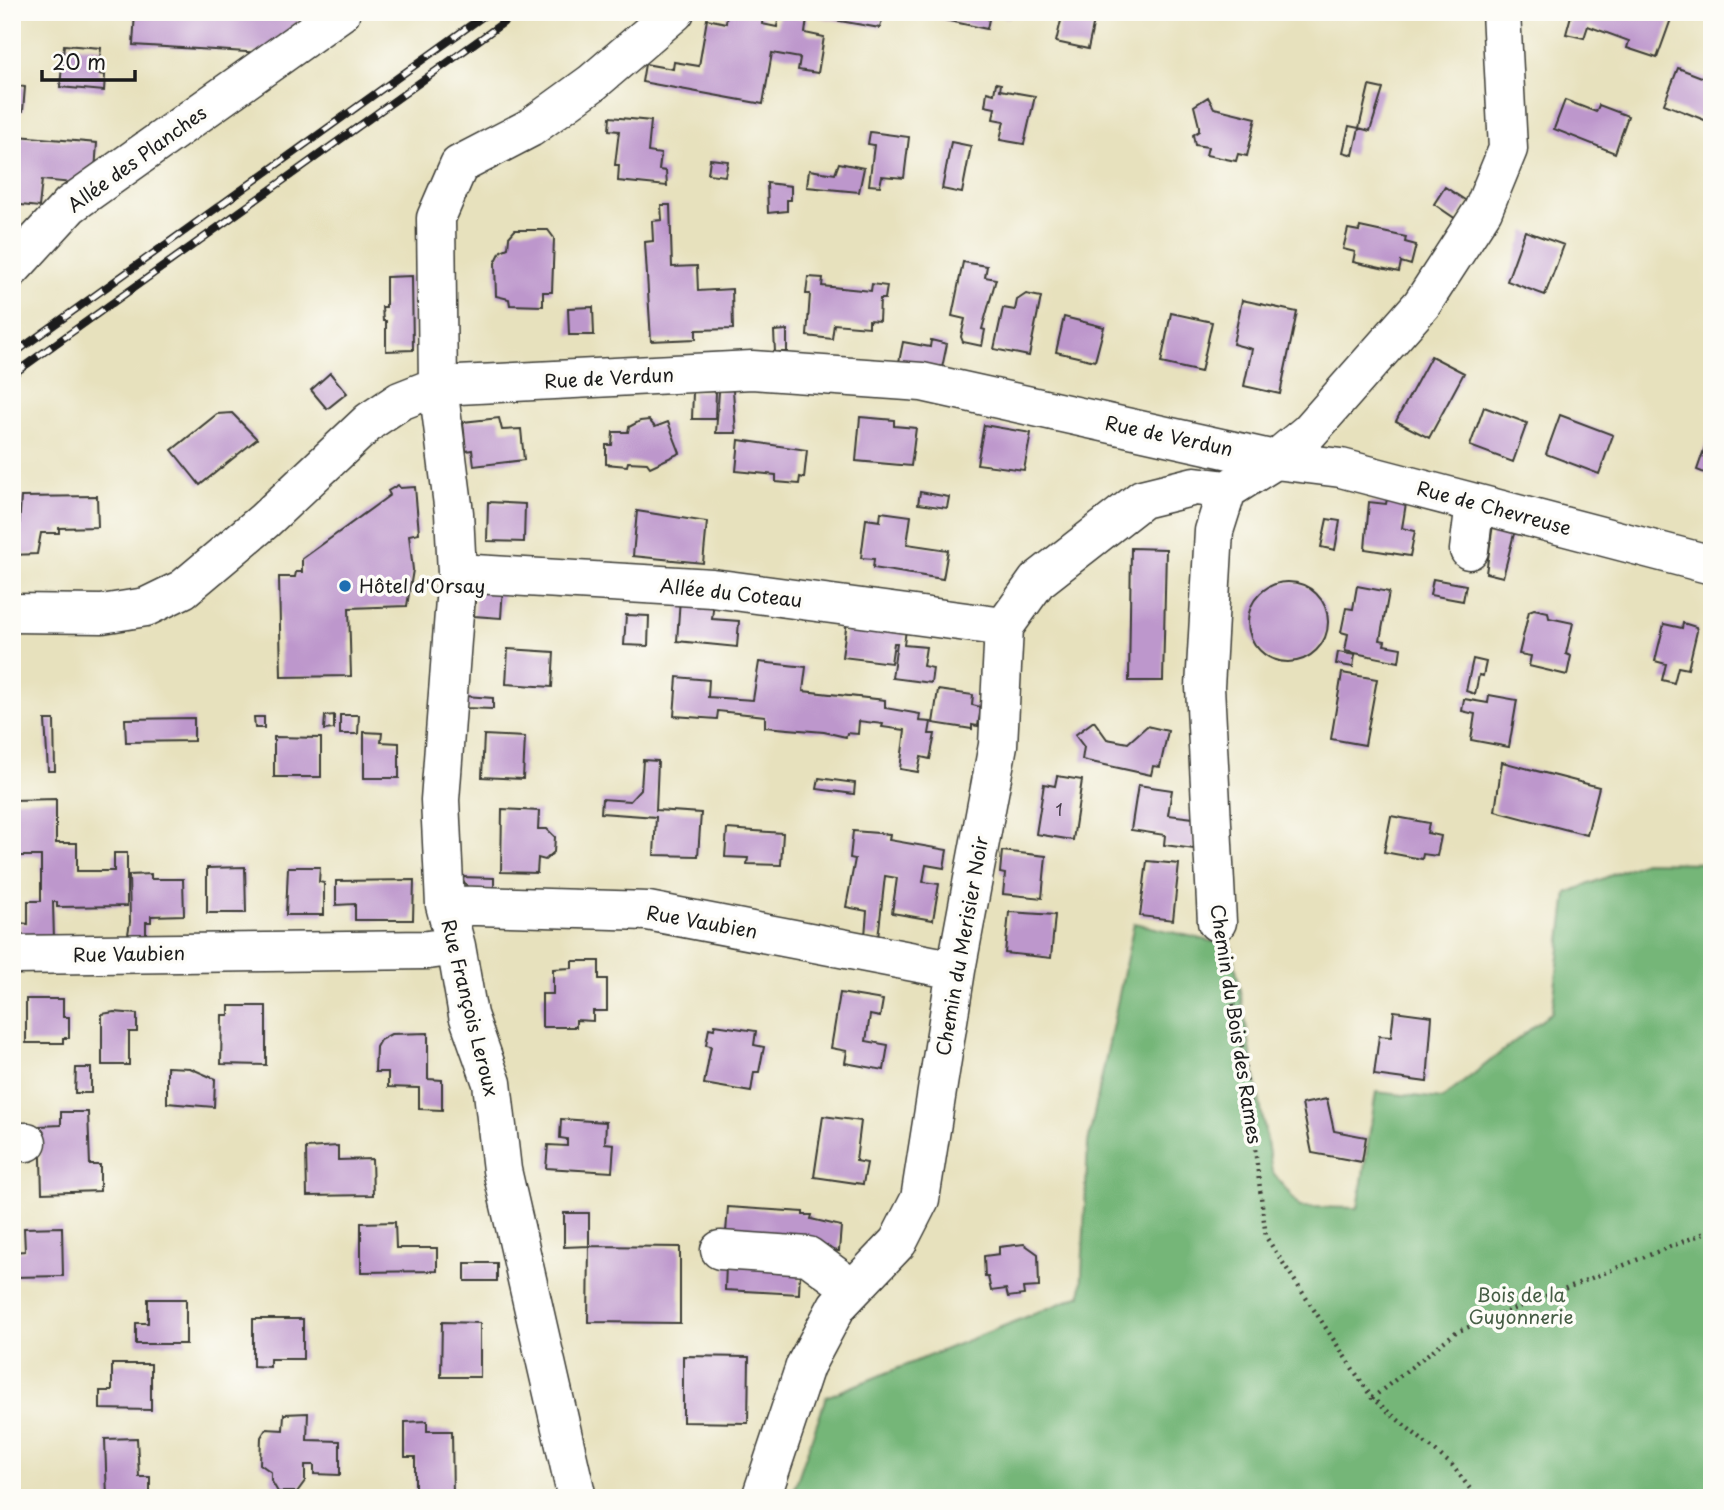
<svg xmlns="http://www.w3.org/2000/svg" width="1724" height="1510" font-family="'Playpen Sans',sans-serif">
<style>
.forest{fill:#75b678;stroke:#48694a;stroke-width:2}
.building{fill:#bd97cc}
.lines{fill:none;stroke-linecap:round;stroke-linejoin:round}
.minor-casing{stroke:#3a3a34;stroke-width:41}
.path{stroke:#3a3a34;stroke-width:4.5;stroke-dasharray:2 5;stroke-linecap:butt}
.minor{stroke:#fff;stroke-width:38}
.rail-casing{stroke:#1c1c1c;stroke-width:8}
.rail{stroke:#fdfcf7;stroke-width:5;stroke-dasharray:16;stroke-linecap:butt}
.poi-dot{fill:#1f6fb2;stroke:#fdfcf7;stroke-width:2.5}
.labels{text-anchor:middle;stroke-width:7;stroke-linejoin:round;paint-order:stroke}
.number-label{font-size:16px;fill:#443b48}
.street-label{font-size:19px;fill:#1c1c1c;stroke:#fdfcf7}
.poi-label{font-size:19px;fill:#1c1c1c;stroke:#fdfcf7;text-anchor:start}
.park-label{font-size:19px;fill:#455d44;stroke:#fdfcf7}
</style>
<rect width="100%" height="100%" fill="#fdfcf7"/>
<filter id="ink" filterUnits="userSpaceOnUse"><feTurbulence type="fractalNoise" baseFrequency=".0143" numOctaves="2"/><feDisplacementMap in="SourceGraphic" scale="14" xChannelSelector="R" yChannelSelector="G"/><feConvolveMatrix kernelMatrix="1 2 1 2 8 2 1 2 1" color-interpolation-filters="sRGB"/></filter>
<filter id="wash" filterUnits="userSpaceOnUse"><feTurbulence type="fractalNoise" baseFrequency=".00686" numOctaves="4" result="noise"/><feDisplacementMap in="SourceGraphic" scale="28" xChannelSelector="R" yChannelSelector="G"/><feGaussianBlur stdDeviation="1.57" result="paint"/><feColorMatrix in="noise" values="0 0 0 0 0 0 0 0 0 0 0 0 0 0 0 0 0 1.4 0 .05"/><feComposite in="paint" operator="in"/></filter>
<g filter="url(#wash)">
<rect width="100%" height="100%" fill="#e7e1bd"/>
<path class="forest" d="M 1644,862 L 1712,863 L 1712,1498 L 791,1498 L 826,1397 L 1081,1295 L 1088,1143 L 1134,923 L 1232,946 L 1272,1171 L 1300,1207 L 1358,1208 L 1376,1092 L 1442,1099 L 1552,1012 L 1567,893 Z"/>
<g id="blocks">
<path class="building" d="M 135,12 L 310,12 L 263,53 L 133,45 Z
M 727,12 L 763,16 L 762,24 L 777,27 L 779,15 L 807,19 L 805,33 L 824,37 L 818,73 L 798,70 L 800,58 L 772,53 L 763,104 L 642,82 L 645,64 L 673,69 L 674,62 L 699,66 L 707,19 L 726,23 Z
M 818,12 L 884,12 L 880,28 L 817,17 Z
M 942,12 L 1009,12 L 1008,18 L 990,14 L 987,29 L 940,19 Z
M 1063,12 L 1096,12 L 1088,49 L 1056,42 Z
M 1572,12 L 1653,12 L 1671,19 L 1657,58 L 1627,48 L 1629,41 L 1588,26 L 1584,38 L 1566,34 Z
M 64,45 L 101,48 L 98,74 L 105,75 L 104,91 L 60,87 Z
M 1678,68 L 1712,81 L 1712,123 L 1664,104 Z
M 996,83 L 1001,84 L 1000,90 L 1035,96 L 1024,144 L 1000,140 L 1004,121 L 993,119 L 995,108 L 985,106 L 987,92 L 994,94 Z
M 12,85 L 25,87 L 23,111 L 12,110 Z
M 1369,86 L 1383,89 L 1370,131 L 1359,128 Z
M 1208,97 L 1214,108 L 1256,118 L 1247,156 L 1238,154 L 1236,161 L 1206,155 L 1208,147 L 1195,145 L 1193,135 L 1199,131 L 1199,126 L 1194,106 Z
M 1565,100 L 1596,112 L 1599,105 L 1628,116 L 1615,153 L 1554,129 Z
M 610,117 L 651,121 L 648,152 L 661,154 L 659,170 L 666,171 L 667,186 L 618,181 L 619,165 L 615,165 L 619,131 L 609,130 Z
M 1349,126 L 1359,128 L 1353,155 L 1343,152 Z
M 870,132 L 909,137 L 904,178 L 882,176 L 880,186 L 869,185 L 874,145 L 868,144 Z
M 18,136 L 97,143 L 94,185 L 42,180 L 39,207 L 12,204 L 12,142 L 17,142 Z
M 951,142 L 971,146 L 962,193 L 942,189 Z
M 710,159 L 728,161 L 725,176 L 708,174 Z
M 839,163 L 864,168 L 859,192 L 807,187 L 809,170 L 835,174 Z
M 767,183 L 791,186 L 791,200 L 787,200 L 787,211 L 768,213 Z
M 1445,187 L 1468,202 L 1456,219 L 1434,204 Z
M 661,205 L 670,205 L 672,267 L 697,266 L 698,291 L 732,289 L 733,329 L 696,330 L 696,339 L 651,341 L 645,242 L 653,241 L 652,221 L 662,220 Z
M 1360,227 L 1406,237 L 1405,242 L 1416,245 L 1411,265 L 1401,262 L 1399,272 L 1353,262 L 1355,252 L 1343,249 L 1348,229 L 1359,231 Z
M 515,230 L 548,230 L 554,238 L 552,292 L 543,292 L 543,306 L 510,305 L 509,299 L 496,296 L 495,263 L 501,251 L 508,248 L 509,237 Z
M 1525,231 L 1564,245 L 1545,295 L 1507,281 Z
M 963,262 L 987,266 L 985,277 L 996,279 L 982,329 L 985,330 L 982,346 L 963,342 L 961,337 L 965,319 L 952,316 Z
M 412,276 L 413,350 L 386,351 L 386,321 L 383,321 L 382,307 L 386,307 L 386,277 Z
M 808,277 L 823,278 L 822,286 L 871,291 L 872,284 L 887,286 L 885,299 L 880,299 L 879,321 L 869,320 L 869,327 L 834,324 L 832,339 L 807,336 L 810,294 L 806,294 Z
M 1026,294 L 1041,297 L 1029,356 L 994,349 L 1003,308 L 1015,310 L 1017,300 Z
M 1242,300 L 1297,312 L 1280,394 L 1244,386 L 1252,349 L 1233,344 Z
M 593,307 L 594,335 L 569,335 L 568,308 Z
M 1171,313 L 1212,322 L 1201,372 L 1161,363 Z
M 1064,317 L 1104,327 L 1095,361 L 1056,352 Z
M 787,330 L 787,352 L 775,352 L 774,331 Z
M 931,340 L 947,344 L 942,368 L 899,362 L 903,342 L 930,347 Z
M 1431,356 L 1464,373 L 1429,438 L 1396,421 Z
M 330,373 L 347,393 L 327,409 L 311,390 Z
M 733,390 L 736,433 L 716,433 L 719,391 Z
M 716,391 L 715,419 L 692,419 L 693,392 Z
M 1484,407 L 1527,423 L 1513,462 L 1470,446 Z
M 232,413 L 257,439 L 200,485 L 172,450 L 217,414 Z
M 1560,415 L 1613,435 L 1599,474 L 1546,454 Z
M 860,417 L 894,420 L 894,426 L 916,428 L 911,466 L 856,461 Z
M 499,418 L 502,430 L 521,429 L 524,460 L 474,466 L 472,450 L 466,451 L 463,422 Z
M 649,420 L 655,427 L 668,422 L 680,453 L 650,467 L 647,463 L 628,462 L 627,466 L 606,464 L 606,445 L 612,445 L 613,432 L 628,432 L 629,427 L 640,421 Z
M 984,425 L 1031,433 L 1024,470 L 977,464 Z
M 1709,435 L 1712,436 L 1712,476 L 1697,470 Z
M 739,440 L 807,450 L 804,478 L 800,477 L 799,484 L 776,482 L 776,475 L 736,471 Z
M 398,485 L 400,488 L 415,487 L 419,533 L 409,535 L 413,570 L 407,606 L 349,608 L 351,676 L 281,677 L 279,577 L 295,577 L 296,572 L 302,572 L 302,559 L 390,495 L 388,491 Z
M 920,492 L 949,497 L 947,508 L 918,504 Z
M 1388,494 L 1407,497 L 1402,528 L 1415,531 L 1410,556 L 1365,549 L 1369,502 L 1386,504 Z
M 97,496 L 98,527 L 59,528 L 59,533 L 41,533 L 37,554 L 12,555 L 12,529 L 19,529 L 21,497 Z
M 488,502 L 525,504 L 524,542 L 487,541 Z
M 637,511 L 707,522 L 703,563 L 633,556 Z
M 881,512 L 911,516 L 907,544 L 948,550 L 943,579 L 873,568 L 874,559 L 861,558 L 866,519 L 880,521 Z
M 1494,517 L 1517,522 L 1503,577 L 1486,573 Z
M 1327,519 L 1340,521 L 1335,550 L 1321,547 Z
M 1131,548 L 1166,549 L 1163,681 L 1129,681 Z
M 1710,576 L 1712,576 L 1712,606 L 1707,606 Z
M 1433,579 L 1466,585 L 1463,601 L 1430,595 Z
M1248 622a40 40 0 1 1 80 0a40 40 0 1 1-80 0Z
M 476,586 L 503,587 L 501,618 L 474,616 Z
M 1357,586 L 1389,592 L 1380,640 L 1385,641 L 1384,645 L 1401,648 L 1399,662 L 1345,651 L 1348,634 L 1341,632 L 1346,608 L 1353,609 Z
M 680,598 L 714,600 L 712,619 L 739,621 L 737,647 L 677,641 Z
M 1534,609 L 1548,612 L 1549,618 L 1573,623 L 1566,654 L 1571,656 L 1567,675 L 1529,666 L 1531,656 L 1519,654 L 1529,611 Z
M 848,614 L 907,621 L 904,645 L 926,647 L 923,666 L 933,668 L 931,683 L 892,678 L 897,643 L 894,643 L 891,663 L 842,657 Z
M 626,615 L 649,616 L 648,646 L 624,645 Z
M 1683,623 L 1696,627 L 1697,631 L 1688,669 L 1678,667 L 1674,683 L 1662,680 L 1666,664 L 1655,661 L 1664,624 L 1682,628 Z
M 508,649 L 554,652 L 552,687 L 506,684 Z
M 1338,652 L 1355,655 L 1353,667 L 1336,664 Z
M 1473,659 L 1486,662 L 1483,676 L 1479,675 L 1475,694 L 1466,691 Z
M 759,662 L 806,667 L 803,691 L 885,700 L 885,708 L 920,714 L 919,721 L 931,722 L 929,734 L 935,734 L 930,759 L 921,757 L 918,772 L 900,769 L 905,730 L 882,727 L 883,724 L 859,721 L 858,734 L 847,733 L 846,737 L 824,732 L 765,727 L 765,716 L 718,711 L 717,719 L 674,716 L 677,677 L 709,680 L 708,697 L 753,700 Z
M 1342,673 L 1377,679 L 1365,745 L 1331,739 Z
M 938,690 L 973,695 L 972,705 L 981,707 L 978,726 L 972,725 L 972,729 L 933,723 Z
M 1489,695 L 1517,700 L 1509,747 L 1471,740 L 1475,714 L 1462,711 L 1464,699 L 1488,703 Z
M 465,696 L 493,698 L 493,709 L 464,708 Z
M 334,715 L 334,729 L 324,730 L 325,716 Z
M 340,715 L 359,715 L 358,734 L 340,734 Z
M 254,717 L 264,717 L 264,728 L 255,728 Z
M 194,718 L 194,741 L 126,742 L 125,719 Z
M 45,720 L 54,720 L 55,771 L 48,771 Z
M 1094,721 L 1107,739 L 1128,743 L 1147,726 L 1168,731 L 1160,767 L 1153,766 L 1151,775 L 1082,760 L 1084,747 L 1075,735 Z
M 364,732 L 382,733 L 381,742 L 399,743 L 399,778 L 364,778 Z
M 484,735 L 525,737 L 523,779 L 482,777 Z
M 274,737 L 321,738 L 321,777 L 274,777 Z
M 643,760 L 658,761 L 656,810 L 701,813 L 698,856 L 654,855 L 656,817 L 601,813 L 602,799 L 630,801 L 641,789 Z
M 1502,762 L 1599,787 L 1587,835 L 1495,811 Z
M 1057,776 L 1082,780 L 1073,840 L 1036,834 L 1044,784 L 1055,786 Z
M 819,778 L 855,783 L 854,794 L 817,789 Z
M 1138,785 L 1172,790 L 1168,815 L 1193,818 L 1195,849 L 1164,845 L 1165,835 L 1131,830 Z
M 56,799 L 56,843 L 77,843 L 77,871 L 114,871 L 114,853 L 127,853 L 127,906 L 57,907 L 57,902 L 53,902 L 54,940 L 21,940 L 20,923 L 28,924 L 28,901 L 41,901 L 41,856 L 13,856 L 12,800 Z
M 502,809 L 539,811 L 538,829 L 547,829 L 555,837 L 554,852 L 545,860 L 538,858 L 537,873 L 501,872 Z
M 1391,816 L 1429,823 L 1427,833 L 1441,836 L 1437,856 L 1423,854 L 1422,859 L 1384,852 Z
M 727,829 L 783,833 L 781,865 L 747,864 L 748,858 L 725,857 Z
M 853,831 L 890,834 L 889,840 L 947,850 L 944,868 L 926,865 L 923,882 L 939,884 L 933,920 L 892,913 L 897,878 L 885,876 L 878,938 L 865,936 L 867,911 L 846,907 L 855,859 L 850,858 Z
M 1002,851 L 1046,856 L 1042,898 L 1003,894 L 1005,874 L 1000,873 Z
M 1147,861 L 1179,864 L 1173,920 L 1140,916 Z
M 245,867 L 246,913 L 207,913 L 207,868 Z
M 288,867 L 320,867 L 319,882 L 324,883 L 324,915 L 286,915 Z
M 151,874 L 151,879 L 183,879 L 184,915 L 151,916 L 151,922 L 146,922 L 146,940 L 127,940 L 130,922 L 129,875 Z
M 461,877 L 494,878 L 494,891 L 470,891 Z
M 414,880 L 413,920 L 355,920 L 355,904 L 336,905 L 336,881 Z
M 1009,912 L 1055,915 L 1051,958 L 1005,953 Z
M 572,961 L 599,961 L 599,979 L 607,979 L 607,1011 L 593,1011 L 593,1021 L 576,1020 L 576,1027 L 542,1027 L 542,994 L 553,994 L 553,969 L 572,968 Z
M 840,993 L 883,1000 L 880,1017 L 870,1015 L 866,1041 L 888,1045 L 884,1070 L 845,1063 L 847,1051 L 831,1048 Z
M 26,999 L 63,999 L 63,1017 L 69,1017 L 69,1038 L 63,1038 L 63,1043 L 26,1043 Z
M 229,1006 L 266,1006 L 266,1065 L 221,1064 L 222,1015 L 229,1015 Z
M 1394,1011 L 1432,1016 L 1427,1082 L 1374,1075 L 1379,1036 L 1391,1037 Z
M 114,1012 L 137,1014 L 137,1032 L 129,1032 L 129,1065 L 102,1065 L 102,1014 Z
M 715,1025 L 756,1031 L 754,1045 L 764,1047 L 759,1072 L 754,1072 L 751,1092 L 704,1084 L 711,1046 L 706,1045 L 709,1028 L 714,1029 Z
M 428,1033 L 428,1079 L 442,1080 L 442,1110 L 419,1109 L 419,1088 L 388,1087 L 388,1072 L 375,1072 L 376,1047 L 380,1040 L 391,1034 Z
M 167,1067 L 190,1068 L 215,1079 L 214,1107 L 167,1103 Z
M 76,1068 L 91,1068 L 91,1093 L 75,1093 Z
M 1327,1099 L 1334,1131 L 1366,1137 L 1362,1162 L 1312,1153 L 1302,1104 Z
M 61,1112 L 88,1112 L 90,1165 L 100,1165 L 100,1191 L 42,1193 L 40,1126 L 61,1125 Z
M 823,1116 L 861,1121 L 856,1161 L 867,1163 L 863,1184 L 814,1177 Z
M 561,1119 L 606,1122 L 605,1143 L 614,1144 L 612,1172 L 546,1168 L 548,1145 L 567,1146 L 567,1139 L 560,1138 Z
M 338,1146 L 338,1160 L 372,1159 L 373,1195 L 307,1196 L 306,1148 Z
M 728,1207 L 803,1212 L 803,1215 L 812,1215 L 811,1219 L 841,1226 L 839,1251 L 726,1233 Z
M 564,1213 L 589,1213 L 589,1246 L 564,1247 Z
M 395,1222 L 396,1248 L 437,1248 L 437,1271 L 361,1272 L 361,1223 Z
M 62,1227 L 63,1276 L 12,1277 L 12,1252 L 25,1251 L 24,1228 Z
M 1024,1244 L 1038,1254 L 1039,1287 L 1023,1288 L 1024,1295 L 1008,1297 L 1006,1289 L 991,1291 L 988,1277 L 985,1277 L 984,1256 L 999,1254 L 999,1247 Z
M 589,1246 L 680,1247 L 680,1323 L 588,1322 Z
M 465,1263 L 497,1263 L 497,1281 L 465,1281 Z
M 726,1265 L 800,1269 L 799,1294 L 725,1290 Z
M 148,1299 L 186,1299 L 186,1344 L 136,1344 L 136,1323 L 148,1323 Z
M 253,1319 L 303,1319 L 303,1359 L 270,1359 L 270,1367 L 253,1366 Z
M 442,1322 L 480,1323 L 480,1377 L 441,1377 Z
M 683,1356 L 749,1357 L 748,1423 L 683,1422 Z
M 112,1364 L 151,1364 L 151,1410 L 100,1409 L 100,1391 L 112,1391 Z
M 308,1413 L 307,1440 L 340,1441 L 340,1475 L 314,1474 L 314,1465 L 305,1465 L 305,1481 L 297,1492 L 278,1492 L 271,1480 L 271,1472 L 260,1464 L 261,1437 L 266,1429 L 283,1430 L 284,1414 Z
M 427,1421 L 427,1431 L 452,1431 L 453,1498 L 415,1498 L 415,1457 L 405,1457 L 405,1422 Z
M 137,1438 L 139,1477 L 150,1477 L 150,1498 L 107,1498 L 105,1439 Z"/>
</g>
</g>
<g filter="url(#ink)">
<use href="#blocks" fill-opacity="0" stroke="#3a3a34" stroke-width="2"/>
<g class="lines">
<defs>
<path id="minor" d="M 12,268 L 70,205 L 341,12
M 1469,550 L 1475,503
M 457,573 L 712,588 L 1004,627
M 12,613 L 102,614 L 146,607 L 183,589 L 264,521 L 370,421 L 400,401 L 438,386 L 752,370 L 922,382 L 1275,460 L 1341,468 L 1712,565
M 445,905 L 648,911 L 956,970
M 1217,922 L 1205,687 L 1214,531 L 1227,490 L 1275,460 L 1309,432 L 1422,304 L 1483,210 L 1508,149 L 1501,12
M 12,955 L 428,950 L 456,946
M 12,1142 L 27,1142
M 720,1250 L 808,1256 L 853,1289
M 577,1498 L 502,1170 L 492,1083 L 468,1015 L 456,946 L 445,905 L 440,800 L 457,573 L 454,513 L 438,386 L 436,218 L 459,165 L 530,128 L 592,83 L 675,12
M 761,1498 L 805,1366 L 837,1306 L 898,1242 L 920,1199 L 956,970 L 998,745 L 1004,627 L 1037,581 L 1142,499 L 1195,486 L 1227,490"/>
</defs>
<use href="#minor" class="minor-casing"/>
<path class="path" d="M 1223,956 L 1243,1052 L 1266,1237 L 1372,1398 L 1452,1465 L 1477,1498
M 1372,1398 L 1456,1332 L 1712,1230"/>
<use href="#minor" class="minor"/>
<defs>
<path id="rail" d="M 12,355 L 489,12
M 12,375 L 518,12"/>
</defs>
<use href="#rail" class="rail-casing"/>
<use href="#rail" class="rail"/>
</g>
</g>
<circle class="poi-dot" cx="345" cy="586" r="7"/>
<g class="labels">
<g class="number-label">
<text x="1059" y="816">1</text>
</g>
<g class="street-label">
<text transform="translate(137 159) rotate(-36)" y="7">Allée des Planches</text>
<text transform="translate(609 378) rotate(-3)" y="7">Rue de Verdun</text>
<text transform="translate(1169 436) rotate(12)" y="7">Rue de Verdun</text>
<text transform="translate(1494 508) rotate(15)" y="7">Rue de Chevreuse</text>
<text transform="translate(731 593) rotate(6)" y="7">Allée du Coteau</text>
<text transform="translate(702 922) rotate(10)" y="7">Rue Vaubien</text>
<text transform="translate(962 946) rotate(-80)" y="7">Chemin du Merisier Noir</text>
<text transform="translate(129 954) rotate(-1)" y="7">Rue Vaubien</text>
<text transform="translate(470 1008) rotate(76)" y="7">Rue François Leroux</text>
<text transform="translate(1236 1024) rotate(81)" y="7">Chemin du Bois des Rames</text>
</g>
<g class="poi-label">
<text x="359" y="593">Hôtel d'Orsay</text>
</g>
<g class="park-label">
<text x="1521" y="1302">Bois de la<tspan x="1521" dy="22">Guyonnerie</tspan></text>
</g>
</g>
<rect width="1724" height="1510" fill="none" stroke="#fdfcf7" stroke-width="42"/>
<path d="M42 70v10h93v-10" fill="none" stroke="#1c1c1c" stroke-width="3.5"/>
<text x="52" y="70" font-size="21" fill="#1c1c1c" stroke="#fdfcf7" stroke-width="5" paint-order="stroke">20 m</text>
</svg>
